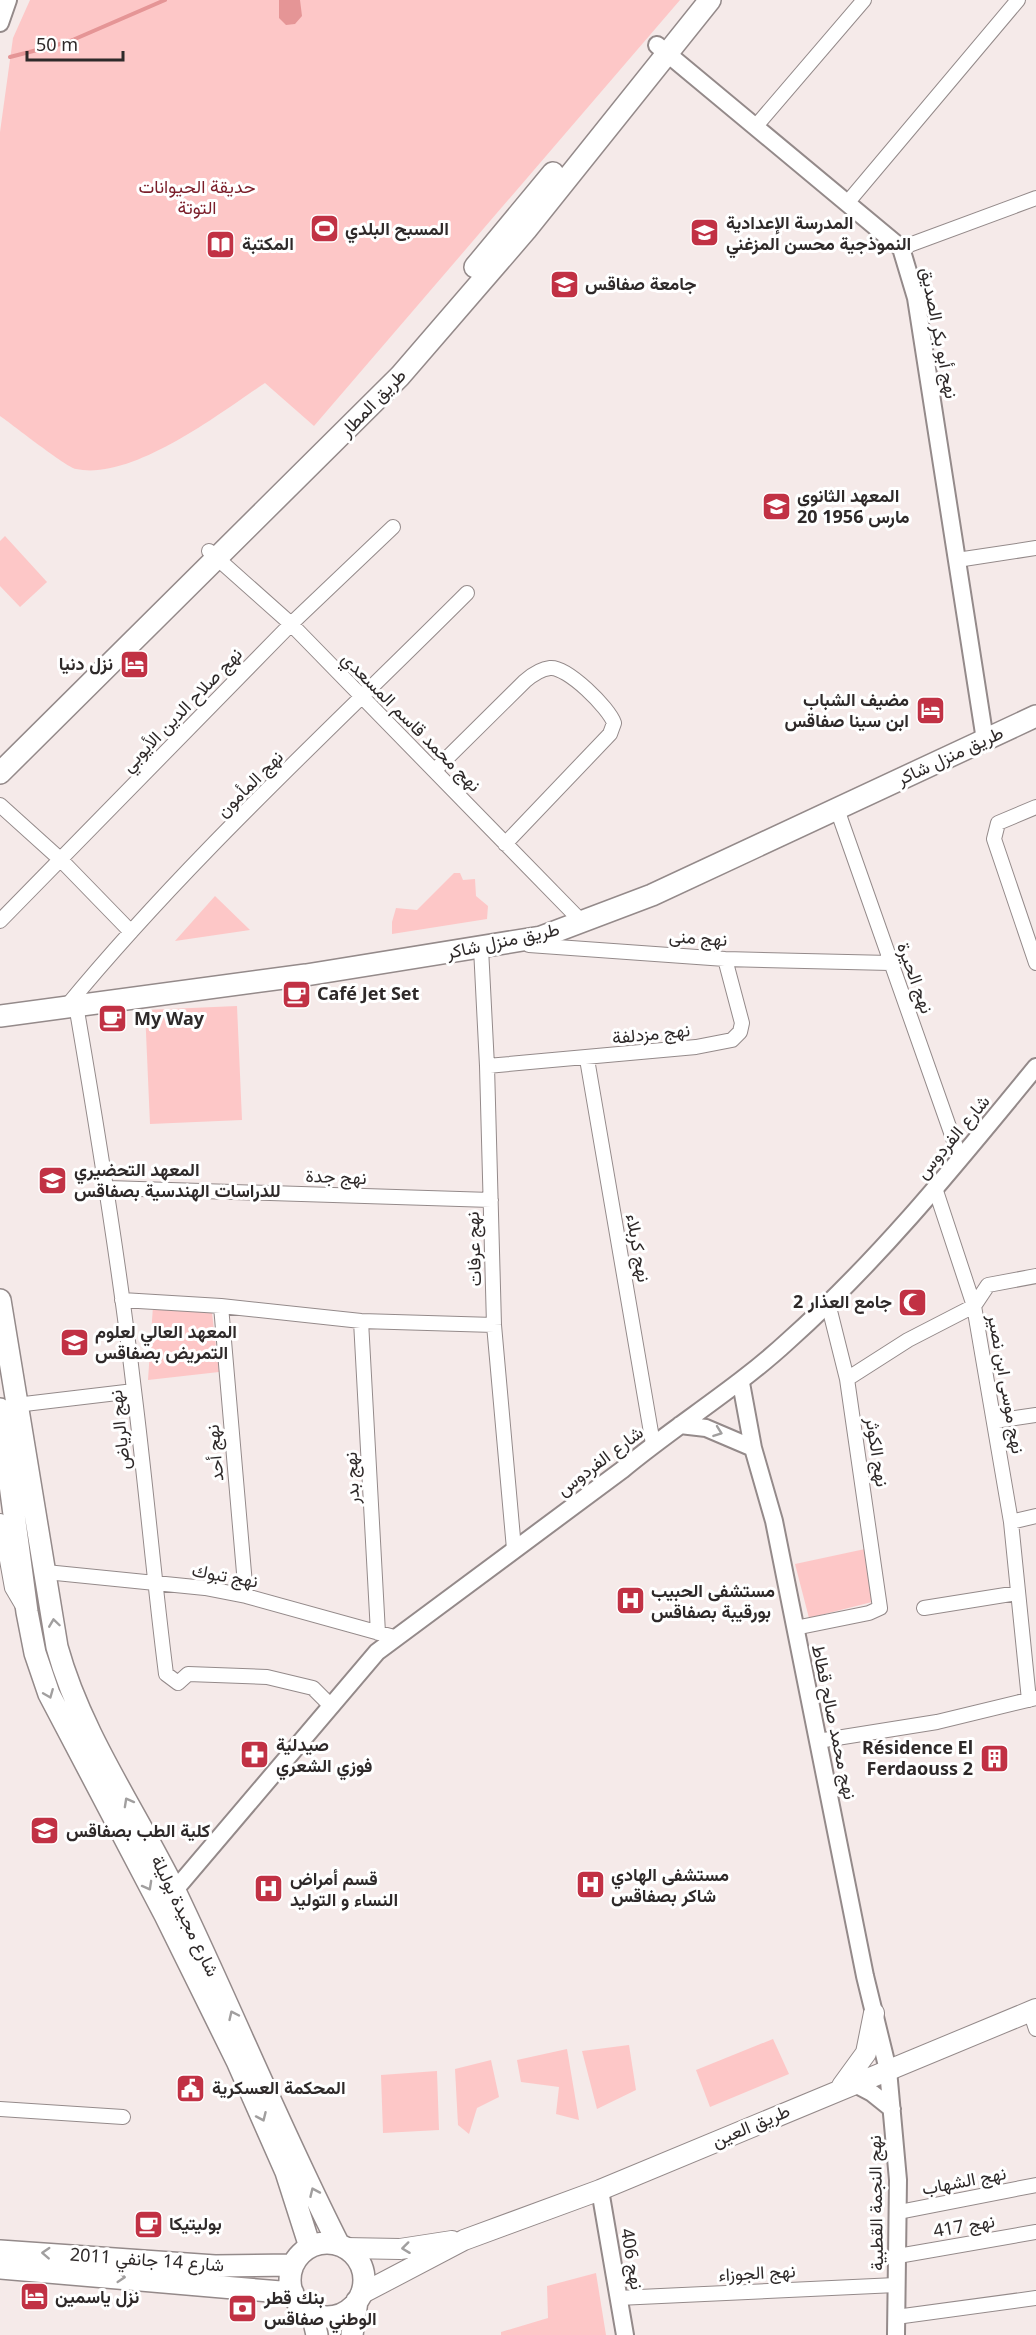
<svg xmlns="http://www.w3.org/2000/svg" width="1036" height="2335" font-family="'Noto Sans',Vazirmatn,sans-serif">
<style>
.green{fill:#fdc7c7}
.water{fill:#e59596}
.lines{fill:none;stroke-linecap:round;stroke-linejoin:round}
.stream{stroke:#e59596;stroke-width:4}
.minor-casing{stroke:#948a8a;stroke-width:16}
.tertiary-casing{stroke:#948a8a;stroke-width:20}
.secondary-casing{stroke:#948a8a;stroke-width:22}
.primary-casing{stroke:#948a8a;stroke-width:24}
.minor{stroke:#fff;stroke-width:14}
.tertiary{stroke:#fff;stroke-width:16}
.secondary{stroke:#fff;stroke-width:20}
.primary{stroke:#fff;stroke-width:21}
.oneway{stroke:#a19f9f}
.labels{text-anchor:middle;stroke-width:6;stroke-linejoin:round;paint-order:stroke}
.park-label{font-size:18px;fill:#7b1e2a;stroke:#fff}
.poi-label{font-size:18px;font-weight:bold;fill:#2e2929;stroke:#fff;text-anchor:start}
.street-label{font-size:18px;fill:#2e2929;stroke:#fff}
</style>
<rect width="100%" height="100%" fill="#f5eae9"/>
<path class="green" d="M 30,0 L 680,0 L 314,426 L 265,383 C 220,413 133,481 76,469 C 66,467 13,425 0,416 L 0,132 L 13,38 Z
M 5,536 L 47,582 L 20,607 L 0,586 L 0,541 Z
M 454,873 L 460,873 L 463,880 L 475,879 L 476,896 L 488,906 L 487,919 L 392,934 L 392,922 L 396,908 L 417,910 Z
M 215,896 L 250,930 L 175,941 Z
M 237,1006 L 242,1120 L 150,1124 L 145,1010 Z
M 153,1306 L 212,1313 L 219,1372 L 148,1380 Z
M 865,1549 L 872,1602 L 809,1618 L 795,1564 Z
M 773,2039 L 789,2074 L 710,2107 L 696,2070 Z
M 629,2045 L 636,2090 L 597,2109 L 582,2051 Z
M 567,2049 L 579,2120 L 556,2114 L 559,2087 L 521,2082 L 517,2060 Z
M 491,2060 L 499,2097 L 477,2108 L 469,2134 L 458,2125 L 455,2069 Z
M 437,2071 L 439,2130 L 383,2133 L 381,2075 Z
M 596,2273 L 606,2335 L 501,2335 L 501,2332 L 548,2318 L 547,2286 Z"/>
<path class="water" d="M 279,0 L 300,0 L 302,16 L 295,24 L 286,25 L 279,18 Z"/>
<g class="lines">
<path class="stream" d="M 10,57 L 68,42 L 165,0"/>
<defs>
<path id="minor" d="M 756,126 L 864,0
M 848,202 L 1018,0
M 901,248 L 1036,198
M 209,551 L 291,624 L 583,923
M 957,560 L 1036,548
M 435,770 L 525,681 C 532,675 540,669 550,668 C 567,666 609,708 614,723 L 610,734 L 505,844
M 0,805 L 61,860 L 131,932
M 1036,807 L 998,823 L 994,839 L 1036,963
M 837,809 L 960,1158
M 0,921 L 291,624 L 393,527
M 529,945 L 725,959 L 890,963
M 481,948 L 487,1066 L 494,1325 L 514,1549
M 76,1005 C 98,1133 119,1261 134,1390 C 146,1485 154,1580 166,1674 L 178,1683 L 188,1674 L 267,1677 L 313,1688 L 330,1705
M 66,1007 C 187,860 332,728 467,593
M 587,1059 L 653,1444
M 487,1066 L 696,1047 L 732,1040 L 740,1032 L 742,1023 L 725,959
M 108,1188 L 491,1200
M 935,1188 L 974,1306 L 1011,1522 L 1029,1700
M 122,1300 L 221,1306 L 361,1321 L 494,1325
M 221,1306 L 246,1596
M 361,1321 L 378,1633
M 847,1379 L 908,1340 L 974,1306 L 988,1285 L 1036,1276
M 16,1405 L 134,1391
M 994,1421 L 1036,1415
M 0,1521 L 12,1588 L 22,1605
M 1011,1522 L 1036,1516
M 46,1572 L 205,1588 L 246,1596 L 394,1637
M 924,1608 L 1018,1593
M 795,1628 L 869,1613 L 880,1608 L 847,1379 L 828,1303
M 818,1741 L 937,1722 L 1036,1698
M 1030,2011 L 1036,2029
M 0,2109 L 123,2117
M 899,2212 L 1036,2185
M 898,2256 L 1036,2232
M 618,2298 L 896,2285
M 896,2317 L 1036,2298"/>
<path id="tertiary" d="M 0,23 L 8,0
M 657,45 L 901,248 L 916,298 L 985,740
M 741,1383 L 753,1448 L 774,1521 L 865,1976 L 888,2070 L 898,2180 L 896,2335
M 680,1425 L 706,1428 L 753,1448
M 174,1891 L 377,1652 L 622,1470 C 676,1425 736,1389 788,1341 C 880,1259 958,1162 1036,1067
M 853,2083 L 872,2093 L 892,2109
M 600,2190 L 625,2335"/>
<path id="secondary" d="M 842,2086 L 866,2053 L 874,2013
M 345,2248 L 400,2249 L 452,2241
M 361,2294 L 464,2240 L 600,2190 L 1036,2009"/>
<path id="primary" d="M 475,267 L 553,173
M 0,773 L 400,376 L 526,230 L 710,0
M 0,1016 L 306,975 L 541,937 L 652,895 L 1036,716
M 0,1300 L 57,1647 C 81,1734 135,1810 175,1891 C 231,2008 280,2129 339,2245
M 0,1409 L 27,1612 L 35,1653 L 49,1694 L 165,1915 L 237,2061 L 286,2172 L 310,2247
M290 2280a37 37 0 1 1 74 0a37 37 0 1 1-74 0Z
M 0,2251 L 215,2266 L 293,2265
M 0,2268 L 293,2293
M 312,2313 L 317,2335
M 352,2335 L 357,2301"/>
</defs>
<use href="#minor" class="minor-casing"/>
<use href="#tertiary" class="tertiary-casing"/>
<use href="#secondary" class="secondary-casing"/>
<use href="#primary" class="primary-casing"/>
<use href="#minor" class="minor"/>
<use href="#tertiary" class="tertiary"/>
<use href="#secondary" class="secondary"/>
<use href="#primary" class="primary"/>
</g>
<defs><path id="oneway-chevron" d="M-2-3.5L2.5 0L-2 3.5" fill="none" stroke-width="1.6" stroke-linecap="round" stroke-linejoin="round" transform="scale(1.5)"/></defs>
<g class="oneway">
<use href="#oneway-chevron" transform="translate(718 1432) rotate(20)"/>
<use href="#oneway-chevron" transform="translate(54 1623) rotate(-98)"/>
<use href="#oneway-chevron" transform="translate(49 1694) rotate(68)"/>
<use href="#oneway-chevron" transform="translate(128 1802) rotate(-119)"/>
<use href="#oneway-chevron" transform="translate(148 1886) rotate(61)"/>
<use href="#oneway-chevron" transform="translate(233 2015) rotate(-115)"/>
<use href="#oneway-chevron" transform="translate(262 2117) rotate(66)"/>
<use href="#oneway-chevron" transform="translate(314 2192) rotate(-114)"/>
<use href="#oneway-chevron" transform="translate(406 2248) rotate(173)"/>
<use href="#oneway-chevron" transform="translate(46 2253) rotate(-177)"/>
<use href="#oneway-chevron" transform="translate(121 2277) rotate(4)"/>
</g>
<defs>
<symbol id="stadium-square" viewBox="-11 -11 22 22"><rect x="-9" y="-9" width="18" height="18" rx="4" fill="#c13144" stroke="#fff"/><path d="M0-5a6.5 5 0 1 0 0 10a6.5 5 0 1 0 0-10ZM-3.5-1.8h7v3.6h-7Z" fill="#fff"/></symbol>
<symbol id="school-square" viewBox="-11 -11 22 22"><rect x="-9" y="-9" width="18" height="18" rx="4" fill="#c13144" stroke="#fff"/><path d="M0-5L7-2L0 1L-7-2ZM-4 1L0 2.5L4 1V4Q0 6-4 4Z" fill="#fff"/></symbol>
<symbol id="library-square" viewBox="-11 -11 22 22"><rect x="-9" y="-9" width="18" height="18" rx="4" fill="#c13144" stroke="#fff"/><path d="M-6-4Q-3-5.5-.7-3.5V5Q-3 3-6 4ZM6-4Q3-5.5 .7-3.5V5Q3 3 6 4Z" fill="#fff"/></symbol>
<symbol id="university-square" viewBox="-11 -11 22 22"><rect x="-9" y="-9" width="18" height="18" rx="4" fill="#c13144" stroke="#fff"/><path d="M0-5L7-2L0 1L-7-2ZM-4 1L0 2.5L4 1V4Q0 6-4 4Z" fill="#fff"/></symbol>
<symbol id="hotel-square" viewBox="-11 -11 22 22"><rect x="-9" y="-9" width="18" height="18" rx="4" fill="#c13144" stroke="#fff"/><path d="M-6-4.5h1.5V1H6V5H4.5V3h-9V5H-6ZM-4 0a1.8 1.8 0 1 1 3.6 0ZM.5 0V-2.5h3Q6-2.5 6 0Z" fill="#fff"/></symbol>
<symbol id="cafe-square" viewBox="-11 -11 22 22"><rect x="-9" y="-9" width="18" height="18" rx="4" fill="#c13144" stroke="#fff"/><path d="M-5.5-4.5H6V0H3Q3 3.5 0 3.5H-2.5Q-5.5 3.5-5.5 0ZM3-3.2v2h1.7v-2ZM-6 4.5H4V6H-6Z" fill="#fff"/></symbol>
<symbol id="mosque-square" viewBox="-11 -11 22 22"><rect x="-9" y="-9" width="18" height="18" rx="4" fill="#c13144" stroke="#fff"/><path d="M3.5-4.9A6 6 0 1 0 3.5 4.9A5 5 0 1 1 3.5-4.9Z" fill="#fff"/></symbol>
<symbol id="hospital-square" viewBox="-11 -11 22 22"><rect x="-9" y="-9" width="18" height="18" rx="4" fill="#c13144" stroke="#fff"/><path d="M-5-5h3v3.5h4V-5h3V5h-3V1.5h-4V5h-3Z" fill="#fff"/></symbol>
<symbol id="pharmacy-square" viewBox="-11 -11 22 22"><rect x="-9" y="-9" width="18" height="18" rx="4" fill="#c13144" stroke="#fff"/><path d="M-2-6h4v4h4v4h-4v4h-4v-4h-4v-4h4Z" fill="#fff"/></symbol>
<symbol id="building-square" viewBox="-11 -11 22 22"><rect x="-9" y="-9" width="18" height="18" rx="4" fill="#c13144" stroke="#fff"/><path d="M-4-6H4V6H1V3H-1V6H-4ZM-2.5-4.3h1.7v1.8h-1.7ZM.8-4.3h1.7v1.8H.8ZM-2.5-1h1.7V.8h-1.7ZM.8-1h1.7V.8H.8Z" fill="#fff"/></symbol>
<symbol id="civic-square" viewBox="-11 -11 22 22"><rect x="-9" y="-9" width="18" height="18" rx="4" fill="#c13144" stroke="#fff"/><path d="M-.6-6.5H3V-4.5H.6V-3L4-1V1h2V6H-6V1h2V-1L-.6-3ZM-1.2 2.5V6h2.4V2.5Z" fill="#fff"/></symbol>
<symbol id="bank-square" viewBox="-11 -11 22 22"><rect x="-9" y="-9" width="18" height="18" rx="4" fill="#c13144" stroke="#fff"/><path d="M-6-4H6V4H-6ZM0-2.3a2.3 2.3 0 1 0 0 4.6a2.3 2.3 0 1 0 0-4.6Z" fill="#fff"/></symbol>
</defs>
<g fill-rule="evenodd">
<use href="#stadium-square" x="308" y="212" width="33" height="33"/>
<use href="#school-square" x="688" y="216" width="33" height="33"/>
<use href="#library-square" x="204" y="228" width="33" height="33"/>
<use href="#university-square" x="548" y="268" width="33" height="33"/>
<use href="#school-square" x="760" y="490" width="33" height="33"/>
<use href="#hotel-square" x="118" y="648" width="33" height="33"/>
<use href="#hotel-square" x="914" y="694" width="33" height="33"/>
<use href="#cafe-square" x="280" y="978" width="33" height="33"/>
<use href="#cafe-square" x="96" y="1002" width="33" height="33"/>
<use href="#university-square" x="36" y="1164" width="33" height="33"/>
<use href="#mosque-square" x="896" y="1286" width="33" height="33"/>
<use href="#university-square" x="58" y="1326" width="33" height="33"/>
<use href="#hospital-square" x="614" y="1584" width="33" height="33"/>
<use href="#pharmacy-square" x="238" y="1738" width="33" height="33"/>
<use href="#building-square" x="978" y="1742" width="33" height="33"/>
<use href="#university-square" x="28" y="1814" width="33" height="33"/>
<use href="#hospital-square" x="574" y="1868" width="33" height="33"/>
<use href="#hospital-square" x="252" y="1872" width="33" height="33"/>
<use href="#civic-square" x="174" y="2072" width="33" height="33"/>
<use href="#cafe-square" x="132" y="2208" width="33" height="33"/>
<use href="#hotel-square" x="18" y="2280" width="33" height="33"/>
<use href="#bank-square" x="226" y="2292" width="33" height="33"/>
</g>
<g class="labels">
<g class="park-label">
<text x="197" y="193">حديقة الحيوانات<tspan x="197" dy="21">التوتة</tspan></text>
</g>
<g class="poi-label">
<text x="726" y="229">المدرسة الإعدادية<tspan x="726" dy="21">النموذجية محسن المزغني</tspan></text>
<text x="345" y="235">المسبح البلدي</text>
<text x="242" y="250">المكتبة</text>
<text x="585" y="290">جامعة صفاقس</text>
<text x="797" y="502">المعهد الثانوي<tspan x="797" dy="21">20 مارس 1956</tspan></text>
<text x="113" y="670" text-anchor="end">نزل دنيا</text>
<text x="909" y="706" text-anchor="end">مضيف الشباب<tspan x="909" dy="21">ابن سينا صفاقس</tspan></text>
<text x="317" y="1000">Café Jet Set</text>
<text x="134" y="1025">My Way</text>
<text x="74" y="1176">المعهد التحضيري<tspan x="74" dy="21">للدراسات الهندسية بصفاقس</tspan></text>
<text x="892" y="1308" text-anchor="end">جامع العذار 2</text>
<text x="95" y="1338">المعهد العالي لعلوم<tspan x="95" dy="21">التمريض بصفاقس</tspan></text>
<text x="651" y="1597">مستشفى الحبيب<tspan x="651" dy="21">بورقيبة بصفاقس</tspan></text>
<text x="276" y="1751">صيدلية<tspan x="276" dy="21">فوزي الشعري</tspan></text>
<text x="973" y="1754" text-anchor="end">Résidence El<tspan x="973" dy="21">Ferdaouss 2</tspan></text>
<text x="66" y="1837">كلية الطب بصفاقس</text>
<text x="611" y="1881">مستشفى الهادي<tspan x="611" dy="21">شاكر بصفاقس</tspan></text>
<text x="290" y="1885">قسم أمراض<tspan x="290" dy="21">النساء و التوليد</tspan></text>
<text x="212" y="2094">المحكمة العسكرية</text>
<text x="169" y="2230">بوليتيكا</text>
<text x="55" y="2303">نزل ياسمين</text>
<text x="264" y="2304">بنك قطر<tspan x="264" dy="21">الوطني صفاقس</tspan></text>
</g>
<g class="street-label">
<text transform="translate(939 333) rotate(79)" y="6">نهج أبو بكر الصديق</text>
<text transform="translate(373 403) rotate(-46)" y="6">طريق المطار</text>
<text transform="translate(182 710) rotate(-46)" y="6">نهج صلاح الدين الأيوبي</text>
<text transform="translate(411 722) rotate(45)" y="6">نهج محمد قاسم المسعدي</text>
<text transform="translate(950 756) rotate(-25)" y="6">طريق منزل شاكر</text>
<text transform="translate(250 784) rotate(-45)" y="6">نهج المأمون</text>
<text transform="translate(698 938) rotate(4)" y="6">نهج منى</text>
<text transform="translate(503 941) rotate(-12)" y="6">طريق منزل شاكر</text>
<text transform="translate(915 978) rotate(70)" y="6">نهج الحيرة</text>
<text transform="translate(651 1034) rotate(-6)" y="6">نهج مزدلفة</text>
<text transform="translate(953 1137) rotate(-50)" y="6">شارع الفردوس</text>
<text transform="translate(336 1177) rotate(2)" y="6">نهج جدة</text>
<text transform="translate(638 1248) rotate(80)" y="6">نهج كربلاء</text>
<text transform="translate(474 1249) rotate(-92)" y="6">نهج عرفات</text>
<text transform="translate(1006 1384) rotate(80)" y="6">نهج موسى ابن نصير</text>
<text transform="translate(120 1430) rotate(-96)" y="6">نهج الرياض</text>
<text transform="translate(877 1452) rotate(81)" y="6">نهج الكوثر</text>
<text transform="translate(215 1453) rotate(-95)" y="6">نهج أحد</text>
<text transform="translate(600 1461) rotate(-37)" y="6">شارع الفردوس</text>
<text transform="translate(352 1478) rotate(-93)" y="6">نهج بدر</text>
<text transform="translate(225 1576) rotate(10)" y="6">نهج تبوك</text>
<text transform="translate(834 1722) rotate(78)" y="6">نهج محمد صالح قطاط</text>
<text transform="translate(185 1916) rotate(64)" y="6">شارع مجيدة بوليلة</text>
<text transform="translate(751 2126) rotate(-23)" y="6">طريق العين</text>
<text transform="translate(964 2181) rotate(-11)" y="6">نهج الشهاب</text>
<text transform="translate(876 2203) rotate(-91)" y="6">نهج النجمة القطبية</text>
<text transform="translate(964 2226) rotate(-10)" y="6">نهج 417</text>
<text transform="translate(632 2259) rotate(80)" y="6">نهج 406</text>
<text transform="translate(147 2260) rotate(4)" y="6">شارع 14 جانفي 2011</text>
<text transform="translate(757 2273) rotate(-3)" y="6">نهج الجوزاء</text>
</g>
</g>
<path d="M27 51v9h96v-9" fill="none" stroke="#2e2929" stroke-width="3"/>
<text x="36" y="51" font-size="18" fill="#2e2929" stroke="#ffffff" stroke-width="4.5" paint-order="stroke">50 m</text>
</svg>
